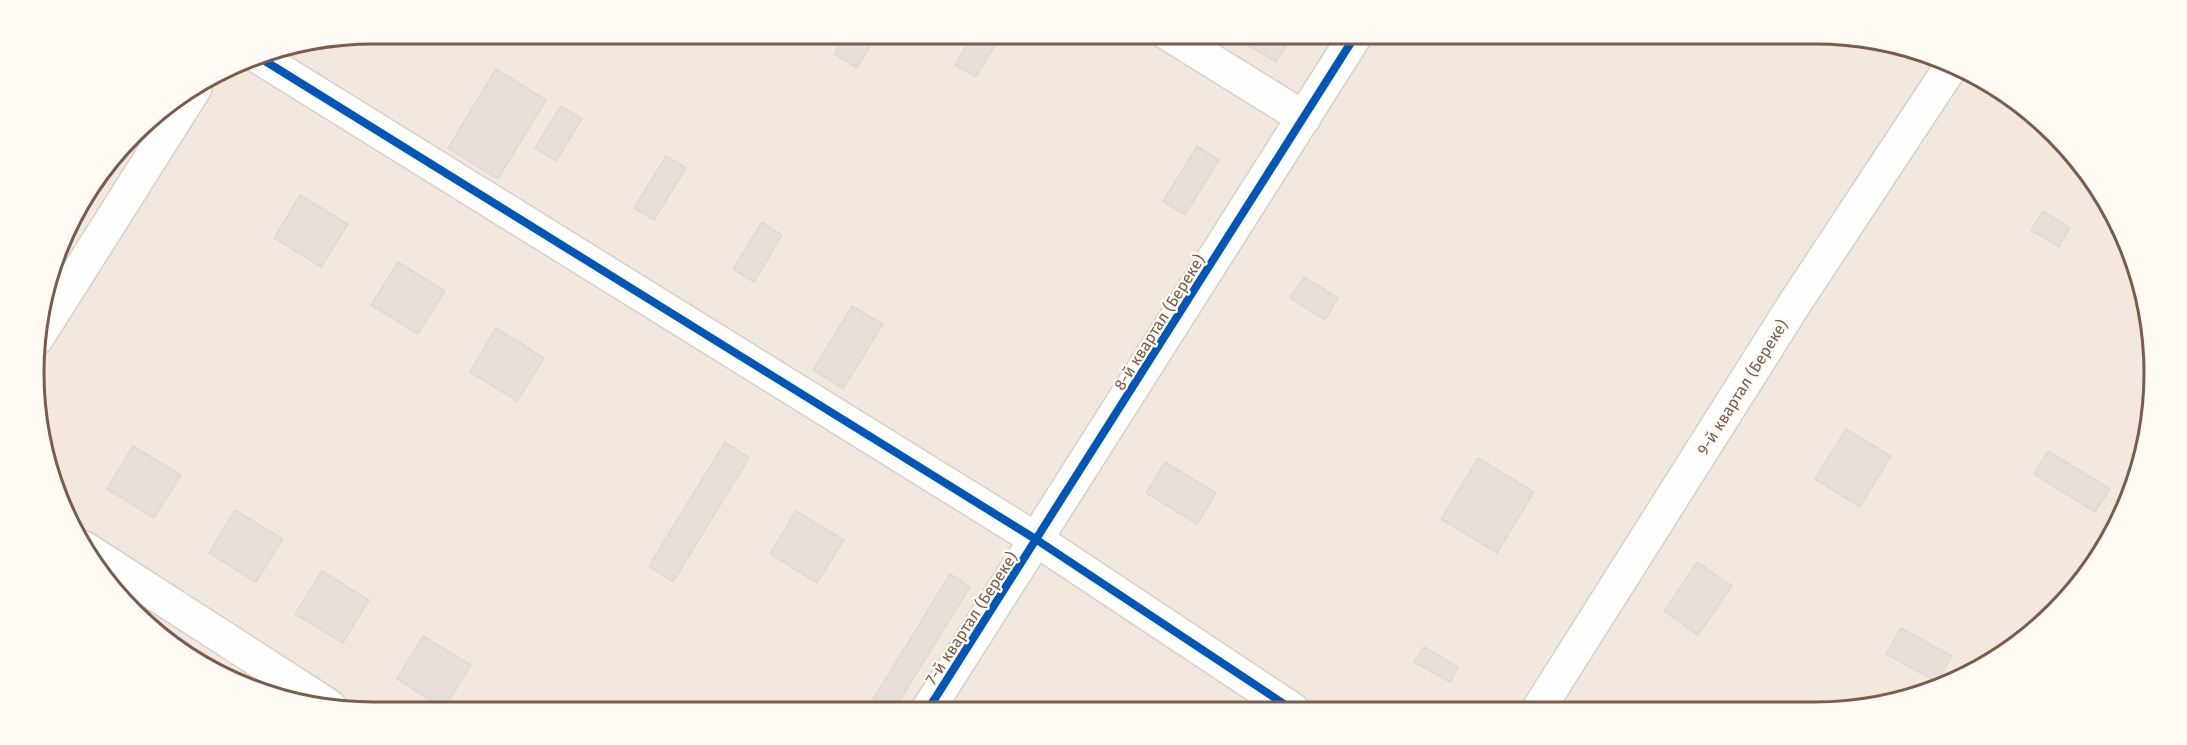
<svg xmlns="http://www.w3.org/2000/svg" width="2187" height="745" font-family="'Fira Sans',sans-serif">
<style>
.residential{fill:#f2e8de}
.building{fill:#e6ded7;stroke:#e2d8d2;stroke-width:1.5}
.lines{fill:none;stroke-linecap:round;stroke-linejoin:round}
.minor-casing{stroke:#d7d1cb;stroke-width:36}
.minor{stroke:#fefefd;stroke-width:33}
.cycleway-casing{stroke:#fffaf3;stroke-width:11}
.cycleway{stroke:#0057b8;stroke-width:8}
.labels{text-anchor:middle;stroke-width:4.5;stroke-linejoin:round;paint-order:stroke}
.street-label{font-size:16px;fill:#7a5c4d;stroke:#fffaf3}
.rim{fill:none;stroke:#7a5c4d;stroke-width:3}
</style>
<rect width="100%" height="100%" fill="#f9f5f0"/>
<path class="residential" d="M 373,33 L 1814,33 L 1902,44 L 2021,103 L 2108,202 L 2151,328 L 2143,460 L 2108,543 L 2039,628 L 1964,677 L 1858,709 L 373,712 L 285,701 L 184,655 L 90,561 L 44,460 L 36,329 L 68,222 L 148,117 L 243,59 Z"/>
<path class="building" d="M 846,33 L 878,33 L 857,68 L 834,54 Z
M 974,33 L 1002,33 L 976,77 L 955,65 Z
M 1253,33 L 1294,33 L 1276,62 L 1246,44 Z
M 496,69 L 546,100 L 498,179 L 448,148 Z
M 561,106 L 582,119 L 556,161 L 535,148 Z
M 1197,146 L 1219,160 L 1185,215 L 1163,201 Z
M 666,156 L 686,168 L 654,220 L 634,208 Z
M 300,195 L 348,224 L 321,267 L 274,238 Z
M 2043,211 L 2070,228 L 2059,247 L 2031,230 Z
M 762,222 L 782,235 L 754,282 L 733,269 Z
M 398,262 L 445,291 L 418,334 L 371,305 Z
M 1304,277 L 1338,298 L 1325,320 L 1290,298 Z
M 852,306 L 883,324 L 843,389 L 813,370 Z
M 496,328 L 544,358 L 517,401 L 470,372 Z
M 1846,429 L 1891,456 L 1860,507 L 1815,479 Z
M 725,442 L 749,458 L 673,582 L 649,566 Z
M 133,446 L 181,475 L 154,518 L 107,489 Z
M 2048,451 L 2110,489 L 2095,512 L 2034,474 Z
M 1478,458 L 1534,492 L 1497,553 L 1441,519 Z
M 1165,462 L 1216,493 L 1197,524 L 1146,493 Z
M 235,510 L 283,539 L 256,582 L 209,553 Z
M 796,511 L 844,540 L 817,583 L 770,554 Z
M 1697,562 L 1732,586 L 1698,635 L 1664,611 Z
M 322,571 L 369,600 L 343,643 L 295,614 Z
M 950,574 L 970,587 L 893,711 L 866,711 Z
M 1901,628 L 1952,656 L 1937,682 L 1886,654 Z
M 423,636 L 471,665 L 444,709 L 397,679 Z
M 1424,647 L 1458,667 L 1450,682 L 1414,662 Z
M 527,702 L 543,712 L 521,712 Z"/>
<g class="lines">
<defs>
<path id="minor" d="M 1167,33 L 1304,118
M 257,56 L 1037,540 L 1293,710
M 37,338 L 195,88
M 84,548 L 329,706
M 1538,710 L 1795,303 L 1950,68
M 927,711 L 1357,33"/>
</defs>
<use href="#minor" class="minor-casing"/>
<use href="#minor" class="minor"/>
<defs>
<path id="cycleway" d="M 257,56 L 1037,540 L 1293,710
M 927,711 L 1357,33"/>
</defs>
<use href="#cycleway" class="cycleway-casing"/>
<use href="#cycleway" class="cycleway"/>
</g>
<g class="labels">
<g class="street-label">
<text transform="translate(1159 322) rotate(-58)" y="6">8-й квартал (Береке)</text>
<text transform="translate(1742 387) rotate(-58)" y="6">9-й квартал (Береке)</text>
<text transform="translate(971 618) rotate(-57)" y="6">7-й квартал (Береке)</text>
</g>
</g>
<path d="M0 0H2187V745H0ZM373 44H1815A329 329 0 0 1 2144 373V373A329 329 0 0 1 1815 702H373A329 329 0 0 1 44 373V373A329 329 0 0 1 373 44Z" fill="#fffaf3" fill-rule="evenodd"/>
<path class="rim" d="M373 44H1815A329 329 0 0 1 2144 373V373A329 329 0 0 1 1815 702H373A329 329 0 0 1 44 373V373A329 329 0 0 1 373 44Z"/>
</svg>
